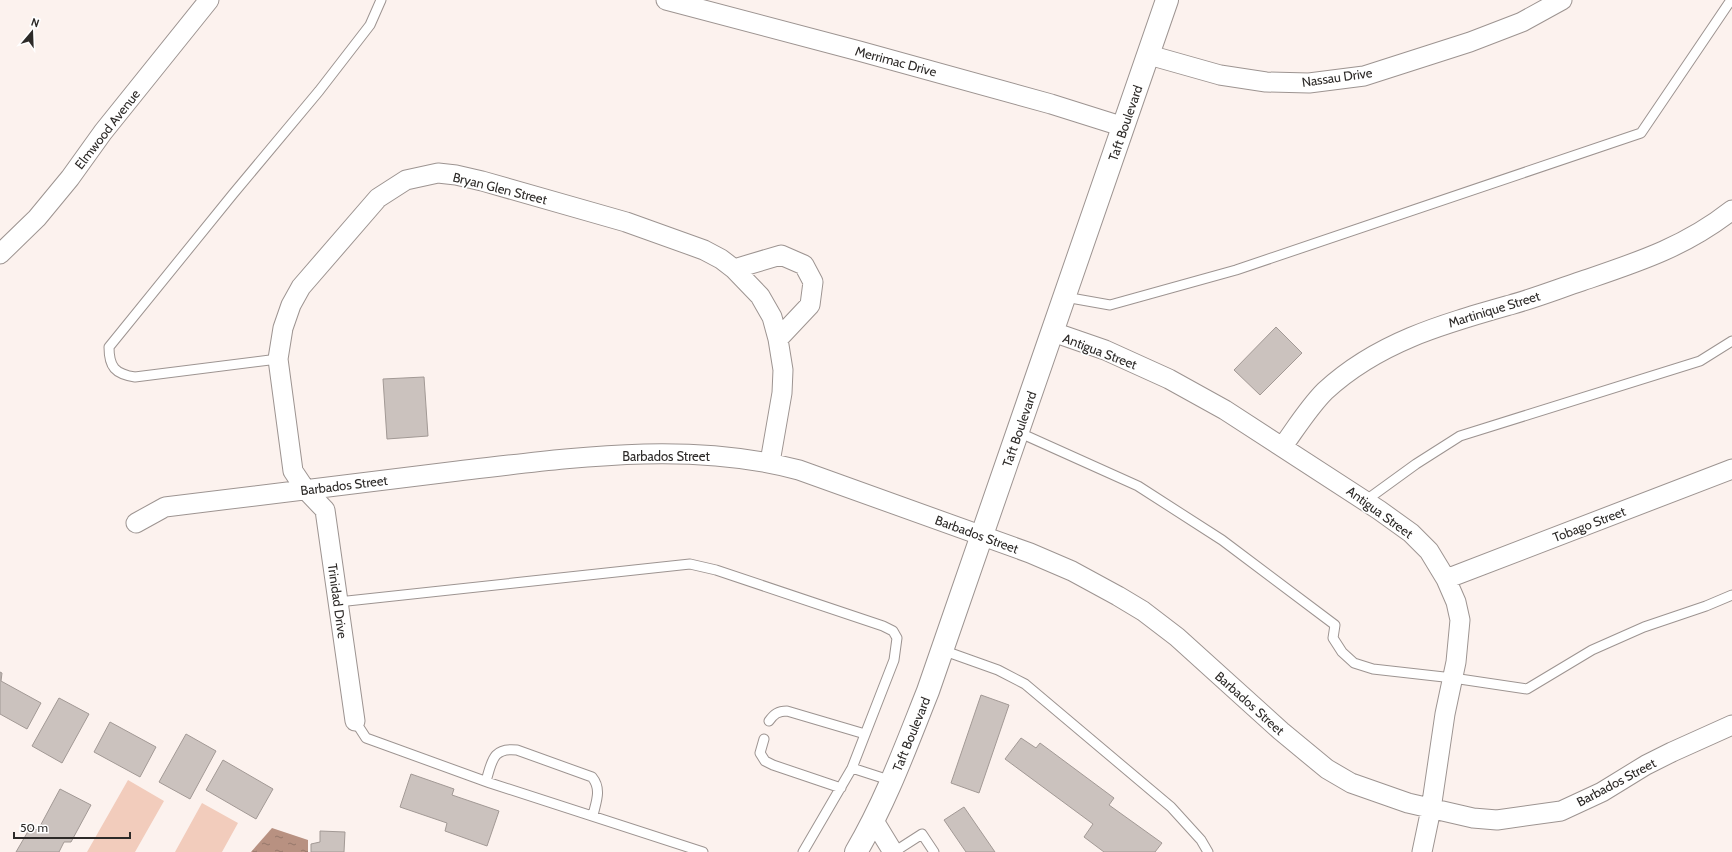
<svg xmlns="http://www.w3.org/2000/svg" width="1732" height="852" font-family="Cabin,sans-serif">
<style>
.green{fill:#f2ccbc}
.water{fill:url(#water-ripples)}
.building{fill:#cbc2be;stroke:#a29995}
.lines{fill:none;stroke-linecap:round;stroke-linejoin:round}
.service-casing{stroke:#9d9491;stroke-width:11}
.minor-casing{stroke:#9d9491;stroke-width:21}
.tertiary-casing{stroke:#9d9491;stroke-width:24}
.service{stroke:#fff;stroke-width:9}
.minor{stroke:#fff;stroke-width:19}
.tertiary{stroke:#fff;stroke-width:22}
.labels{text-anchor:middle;stroke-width:3.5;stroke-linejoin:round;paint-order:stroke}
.street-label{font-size:13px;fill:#2d2a28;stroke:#fff}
</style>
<defs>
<pattern id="water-ripples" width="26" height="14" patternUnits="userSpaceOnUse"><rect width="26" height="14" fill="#b89181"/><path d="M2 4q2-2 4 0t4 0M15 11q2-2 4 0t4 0" fill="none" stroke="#96776a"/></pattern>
</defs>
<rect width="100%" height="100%" fill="#fcf2ee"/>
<path class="green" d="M 128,780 L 164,801 L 135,852 L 87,852 Z
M 202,803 L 238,823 L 222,852 L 175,852 Z"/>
<path class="water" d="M 272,828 L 308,840 L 308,852 L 251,852 Z"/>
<path class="building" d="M 1276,327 L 1302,353 L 1260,395 L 1234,370 Z
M 424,377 L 428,436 L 387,439 L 383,379 Z
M 0,672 L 2,673 L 1,681 L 41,703 L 27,729 L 0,714 Z
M 981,695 L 1009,705 L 979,793 L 951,783 Z
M 59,698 L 89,714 L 62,763 L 32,746 Z
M 110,722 L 156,747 L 140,777 L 94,752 Z
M 186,734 L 216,751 L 190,799 L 159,782 Z
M 1021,738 L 1036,748 L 1040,743 L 1114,798 L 1109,805 L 1162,843 L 1155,852 L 1104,852 L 1084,837 L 1093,824 L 1005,759 Z
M 223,760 L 273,789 L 256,819 L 206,790 Z
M 411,774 L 454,789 L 452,795 L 499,811 L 487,846 L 445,831 L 447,823 L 400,807 Z
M 60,789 L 91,805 L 71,842 L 64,842 L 59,852 L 16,852 L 30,828 L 38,830 Z
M 964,807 L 995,852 L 966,852 L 944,820 Z
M 320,831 L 345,832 L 344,852 L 311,852 L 311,844 L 320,842 Z"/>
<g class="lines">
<defs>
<path id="service" d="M 1065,297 L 1110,305 L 1236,270 L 1641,133 L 1731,0
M 278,359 L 135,377 C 115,374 109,367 109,347 L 233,194 L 319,91 L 370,25 L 381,0
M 1018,432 L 1138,486 L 1222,540 L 1335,625 L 1333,638 L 1342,652 L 1354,663 L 1373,669 L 1453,678 L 1527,689 L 1592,650 L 1644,627 L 1706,606 L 1732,595
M 1365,501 L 1416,464 L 1460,436 L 1700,361 L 1732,341
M 338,602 L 690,564 L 716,570 L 883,626 L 893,631 L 897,638 L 894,660 L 852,768 L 803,852
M 942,650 L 998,670 L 1025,684 L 1171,807 L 1201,840 L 1208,852
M 355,721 L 366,738 L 490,783 L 703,852
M 769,721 C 774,714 778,711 787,711 L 865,734
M 764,739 L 760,753 L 765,761 L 773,765 L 841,788
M 852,768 L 892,781
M 486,781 C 492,762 492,747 517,750 L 592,777 C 602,789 596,802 593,815
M 894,852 L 922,834 L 934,852"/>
<path id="minor" d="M 666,0 L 859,51 L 1051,104 L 1124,127
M 1149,55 L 1220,75 L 1266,82 L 1309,83 L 1364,76 L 1470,42 L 1522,22 L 1562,0
M 0,254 L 37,218 L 70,178 L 103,132 L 209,0
M 734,269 L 781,255 L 804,265 L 813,282 L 810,305 L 778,339
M 1053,332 L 1105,350 L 1169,379 L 1225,410 L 1379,510 L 1411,533 L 1429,551 L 1446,579 L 1456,602 L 1460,620 L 1456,662 L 1445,714 L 1431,809 L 1422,852
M 1283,446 C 1296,428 1309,407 1325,391 C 1378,342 1443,324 1510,305 C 1535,298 1558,289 1582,281 C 1638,262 1685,247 1732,210
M 136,523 L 165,507 C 263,495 361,483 458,471 C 571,458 688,440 799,470 L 1030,553 L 1072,571 L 1118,596 L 1143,611 L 1177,637 L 1281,731 L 1327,769 L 1351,783 L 1408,803 L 1473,818 L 1497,820 L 1561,811 L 1602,792 L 1646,765 L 1672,752 L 1732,725
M 1446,579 L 1732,469
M 355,721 L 325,510 L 305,489 L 293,471 L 278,359 L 283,328 L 291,305 L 301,287 L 378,198 L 406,180 L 438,173 L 456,175 L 482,181 L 626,222 L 704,250 L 721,259 L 734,269 L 760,296 L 772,317 L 778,339 L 783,370 L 782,393 L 770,462
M 874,821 L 893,852"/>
<path id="tertiary" d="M 856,852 C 886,801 906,746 928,691 L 1167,0"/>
</defs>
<use href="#service" class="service-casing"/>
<use href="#minor" class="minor-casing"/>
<use href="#tertiary" class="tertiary-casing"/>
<use href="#service" class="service"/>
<use href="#minor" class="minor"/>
<use href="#tertiary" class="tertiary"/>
</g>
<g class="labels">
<g class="street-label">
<text transform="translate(896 61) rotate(15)" y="5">Merrimac Drive</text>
<text transform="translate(1337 77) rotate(-8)" y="5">Nassau Drive</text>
<text transform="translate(1125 123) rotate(-71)" y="5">Taft Boulevard</text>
<text transform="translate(107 129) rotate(-52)" y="5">Elmwood Avenue</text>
<text transform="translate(500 188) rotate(14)" y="5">Bryan Glen Street</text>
<text transform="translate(1494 309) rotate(-17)" y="5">Martinique Street</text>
<text transform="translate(1100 351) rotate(21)" y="5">Antigua Street</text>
<text transform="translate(1019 429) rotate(-71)" y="5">Taft Boulevard</text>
<text x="666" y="461">Barbados Street</text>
<text transform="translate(344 485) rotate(-7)" y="5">Barbados Street</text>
<text transform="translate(1380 512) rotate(36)" y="5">Antigua Street</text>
<text transform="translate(1589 524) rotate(-21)" y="5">Tobago Street</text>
<text transform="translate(977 534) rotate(20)" y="5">Barbados Street</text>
<text transform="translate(338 601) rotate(82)" y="5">Trinidad Drive</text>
<text transform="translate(1250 703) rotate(42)" y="5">Barbados Street</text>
<text transform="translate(911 734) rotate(-68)" y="5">Taft Boulevard</text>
<text transform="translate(1616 782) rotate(-28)" y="5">Barbados Street</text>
</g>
</g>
<g transform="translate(32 32) rotate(19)" stroke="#ffffff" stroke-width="3" paint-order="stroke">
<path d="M0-3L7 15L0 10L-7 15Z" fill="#2d2a28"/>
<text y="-6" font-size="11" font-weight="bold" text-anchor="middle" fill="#2d2a28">N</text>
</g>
<path d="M14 832v6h116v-6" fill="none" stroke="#2d2a28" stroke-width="2"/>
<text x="20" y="832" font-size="12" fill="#2d2a28" stroke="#ffffff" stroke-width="3" paint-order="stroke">50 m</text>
</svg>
